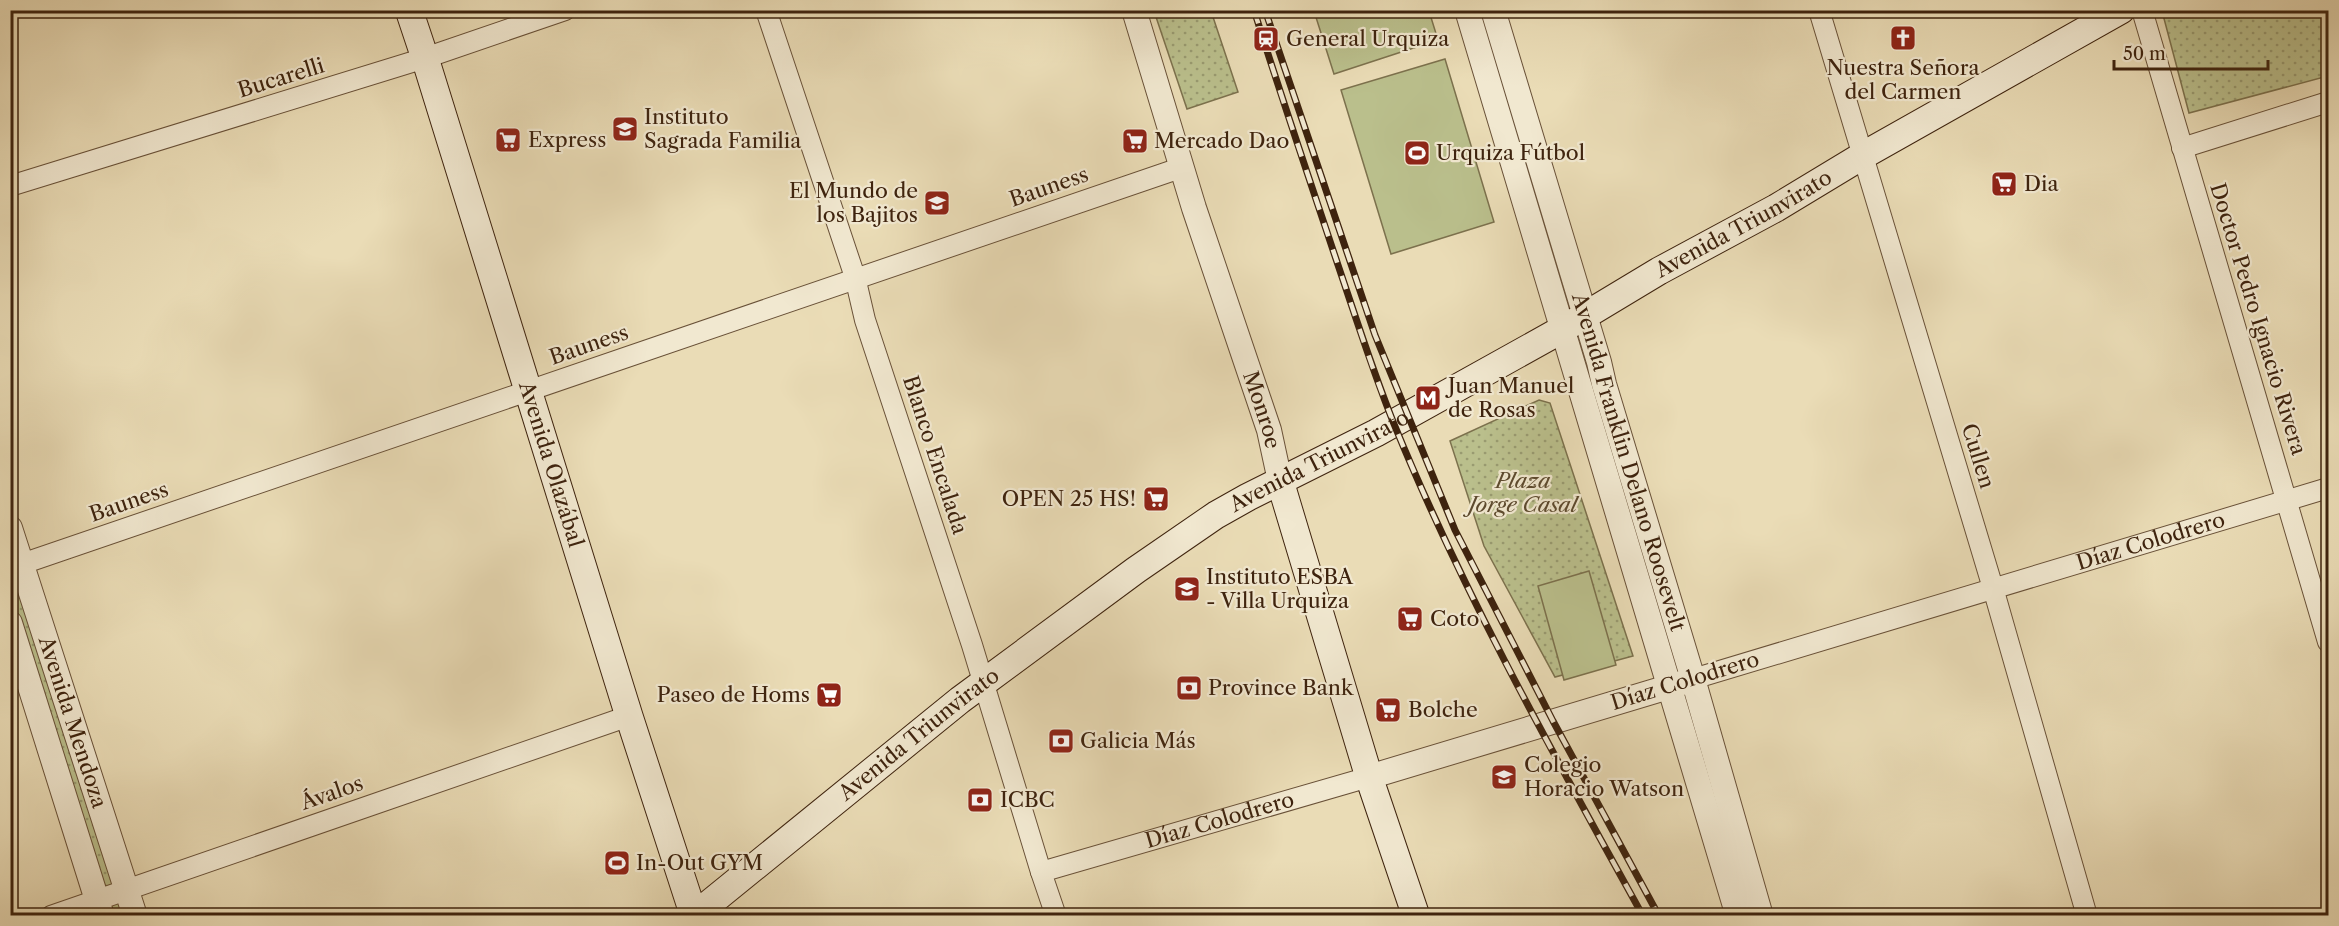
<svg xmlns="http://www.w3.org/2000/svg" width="2339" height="926" font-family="'Libre Caslon Text',serif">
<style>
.green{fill:url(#green-dots);stroke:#7c714d;stroke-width:1.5}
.pitch{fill:#babf8c;stroke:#7c714d;stroke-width:1.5}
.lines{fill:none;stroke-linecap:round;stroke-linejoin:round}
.minor-casing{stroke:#695138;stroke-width:22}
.tertiary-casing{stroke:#695138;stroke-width:26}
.secondary-casing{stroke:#3e230e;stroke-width:29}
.minor{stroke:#f1e8d0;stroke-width:20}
.tertiary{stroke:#f1e8d0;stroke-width:24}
.secondary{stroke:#f1e8d0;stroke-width:27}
.rail-casing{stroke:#3e230e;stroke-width:7}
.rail{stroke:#f1e8d0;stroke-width:4.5;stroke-dasharray:14;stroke-linecap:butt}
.labels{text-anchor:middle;stroke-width:4.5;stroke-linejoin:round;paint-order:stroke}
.poi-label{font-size:21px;fill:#3e230e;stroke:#f1e8d0;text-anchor:start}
.street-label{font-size:21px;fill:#3e230e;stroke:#f1e8d0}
.park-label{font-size:21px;font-style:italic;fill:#5d4a2e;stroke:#f1e8d0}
</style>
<defs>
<pattern id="green-dots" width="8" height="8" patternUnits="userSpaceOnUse" patternTransform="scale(1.5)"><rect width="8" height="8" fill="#babf8c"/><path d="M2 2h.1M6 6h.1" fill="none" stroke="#999b71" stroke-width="1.8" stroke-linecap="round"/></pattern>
</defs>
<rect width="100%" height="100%" fill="#eadcb6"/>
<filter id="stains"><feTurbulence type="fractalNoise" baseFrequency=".00333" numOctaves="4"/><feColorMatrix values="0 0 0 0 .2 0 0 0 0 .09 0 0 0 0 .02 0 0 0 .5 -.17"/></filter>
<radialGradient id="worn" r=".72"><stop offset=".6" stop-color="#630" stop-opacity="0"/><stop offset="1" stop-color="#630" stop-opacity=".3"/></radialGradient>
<path class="green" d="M 1154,11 L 1211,11 L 1238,92 L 1187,109 Z
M 1476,11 L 1484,11 L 1559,258 L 1552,261 Z
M 2162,11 L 2328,11 L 2328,76 L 2189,113 Z
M 1539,400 L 1550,403 L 1633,656 L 1555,677 L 1484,546 L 1450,441 Z
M 10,528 L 135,915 L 102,915 L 11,623 Z"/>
<path class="pitch" d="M 1314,11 L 1429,11 L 1438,40 L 1334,74 Z
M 1445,59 L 1494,222 L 1391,254 L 1341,90 Z
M 1589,571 L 1616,665 L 1564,680 L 1538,586 Z"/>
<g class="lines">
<defs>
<g id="minor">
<path d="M 766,10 L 855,277 L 865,320 L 972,645 L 1041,872 L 1056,916"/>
<path d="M 1819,10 L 1993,588 L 2087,916"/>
<path d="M 2142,10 L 2328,642"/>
<path d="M 2182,148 L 2328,102"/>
<path d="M 10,186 L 425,58 L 565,10"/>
<path d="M 10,568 L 1183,167"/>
<path id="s1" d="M 1693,679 L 2328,488"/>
<path id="s2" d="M 1041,872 L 1369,777"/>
<path d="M 51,916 L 629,716"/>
</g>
<g id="tertiary">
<path id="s3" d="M 1134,10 L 1194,208 L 1269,430 L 1280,481"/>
<path d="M 1467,10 L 1738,916"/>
<path id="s4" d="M 1493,10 L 1599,362 L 1604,384 L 1693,679 L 1761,916"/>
<path id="s5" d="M 10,528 L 135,916"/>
<path d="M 10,623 L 102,916"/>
<path d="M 1369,777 L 1685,682"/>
</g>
<g id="secondary">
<path id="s6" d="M 409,10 L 425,58 L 629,716 L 694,916 L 960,700 L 1136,570 L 1216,515 L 1248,497 L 1376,433 L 1561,330 L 1659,271 L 1776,208 L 1862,156 L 2121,10"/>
<path d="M 1280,481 L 1369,777 L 1416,916"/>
</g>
</defs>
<use href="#minor" class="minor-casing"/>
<use href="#tertiary" class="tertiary-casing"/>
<use href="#secondary" class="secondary-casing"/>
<use href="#minor" class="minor"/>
<use href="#tertiary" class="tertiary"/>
<use href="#secondary" class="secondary"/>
<defs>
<path id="rail" d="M 1254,10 C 1281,96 1310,181 1338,265 C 1356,318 1373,372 1394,424 C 1464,595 1554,755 1643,916
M 1265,10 L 1375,335 L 1455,530 L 1553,721 L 1659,916"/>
</defs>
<use href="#rail" class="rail-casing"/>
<use href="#rail" class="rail"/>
</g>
<defs>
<symbol id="church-square" viewBox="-11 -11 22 22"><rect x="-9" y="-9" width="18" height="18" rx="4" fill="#8f2418" stroke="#f1e8d0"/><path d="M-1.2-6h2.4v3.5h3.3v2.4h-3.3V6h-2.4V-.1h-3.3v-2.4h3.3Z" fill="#fff"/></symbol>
<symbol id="station-square" viewBox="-11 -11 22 22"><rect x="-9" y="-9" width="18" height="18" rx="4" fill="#8f2418" stroke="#f1e8d0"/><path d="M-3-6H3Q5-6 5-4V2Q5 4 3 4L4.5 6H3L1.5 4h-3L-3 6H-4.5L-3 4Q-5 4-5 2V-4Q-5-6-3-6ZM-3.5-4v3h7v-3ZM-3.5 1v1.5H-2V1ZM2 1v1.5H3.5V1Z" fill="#fff"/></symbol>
<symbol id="school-square" viewBox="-11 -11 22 22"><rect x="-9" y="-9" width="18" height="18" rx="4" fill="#8f2418" stroke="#f1e8d0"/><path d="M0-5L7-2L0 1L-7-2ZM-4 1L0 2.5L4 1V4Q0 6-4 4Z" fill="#fff"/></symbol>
<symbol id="supermarket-square" viewBox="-11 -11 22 22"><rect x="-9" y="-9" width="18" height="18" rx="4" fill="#8f2418" stroke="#f1e8d0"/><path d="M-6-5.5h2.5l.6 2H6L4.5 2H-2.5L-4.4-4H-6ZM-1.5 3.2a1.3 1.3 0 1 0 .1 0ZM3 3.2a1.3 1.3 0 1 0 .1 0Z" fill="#fff"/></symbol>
<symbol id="stadium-square" viewBox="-11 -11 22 22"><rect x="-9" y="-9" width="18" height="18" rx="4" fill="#8f2418" stroke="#f1e8d0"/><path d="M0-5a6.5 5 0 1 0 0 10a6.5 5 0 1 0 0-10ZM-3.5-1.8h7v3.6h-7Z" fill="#fff"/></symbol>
<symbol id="metro-square" viewBox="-11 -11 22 22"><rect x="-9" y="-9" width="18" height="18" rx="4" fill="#8f2418" stroke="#f1e8d0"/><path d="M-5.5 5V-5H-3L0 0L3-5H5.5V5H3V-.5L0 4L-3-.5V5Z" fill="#fff"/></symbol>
<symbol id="bank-square" viewBox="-11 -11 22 22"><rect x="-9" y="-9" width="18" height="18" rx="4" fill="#8f2418" stroke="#f1e8d0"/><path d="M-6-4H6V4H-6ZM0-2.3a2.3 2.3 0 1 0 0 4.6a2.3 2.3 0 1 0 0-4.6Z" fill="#fff"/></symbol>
</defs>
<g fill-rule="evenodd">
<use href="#church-square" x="1888" y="23" width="30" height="30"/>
<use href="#station-square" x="1251" y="24" width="30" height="30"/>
<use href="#school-square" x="610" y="114" width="30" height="30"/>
<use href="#supermarket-square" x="493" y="125" width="30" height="30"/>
<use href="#supermarket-square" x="1120" y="126" width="30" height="30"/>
<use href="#stadium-square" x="1402" y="138" width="30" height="30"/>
<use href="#supermarket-square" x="1989" y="169" width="30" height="30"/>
<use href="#school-square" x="922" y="188" width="30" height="30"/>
<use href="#metro-square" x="1413" y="383" width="30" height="30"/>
<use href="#supermarket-square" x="1141" y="484" width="30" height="30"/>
<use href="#school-square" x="1172" y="574" width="30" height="30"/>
<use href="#supermarket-square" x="1395" y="604" width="30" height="30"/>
<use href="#bank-square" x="1174" y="673" width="30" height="30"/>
<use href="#supermarket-square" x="814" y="680" width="30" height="30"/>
<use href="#supermarket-square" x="1373" y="695" width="30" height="30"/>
<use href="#bank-square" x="1046" y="726" width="30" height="30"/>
<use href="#school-square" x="1489" y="762" width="30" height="30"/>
<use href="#bank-square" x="965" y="785" width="30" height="30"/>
<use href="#stadium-square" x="602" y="848" width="30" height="30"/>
</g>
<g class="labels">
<g class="poi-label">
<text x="1286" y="46">General Urquiza</text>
<text x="1903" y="75" text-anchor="middle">Nuestra Señora<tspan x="1903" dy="24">del Carmen</tspan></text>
<text x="644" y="124">Instituto<tspan x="644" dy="24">Sagrada Familia</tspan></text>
<text x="528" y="147">Express</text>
<text x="1154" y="148">Mercado Dao</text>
<text x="1436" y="160">Urquiza Fútbol</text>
<text x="2024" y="191">Dia</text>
<text x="918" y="198" text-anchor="end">El Mundo de<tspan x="918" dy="24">los Bajitos</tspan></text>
<text x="1448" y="393">Juan Manuel<tspan x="1448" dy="24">de Rosas</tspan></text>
<text x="1136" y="506" text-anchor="end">OPEN 25 HS!</text>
<text x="1206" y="584">Instituto ESBA<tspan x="1206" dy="24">- Villa Urquiza</tspan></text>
<text x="1430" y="626">Coto</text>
<text x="1208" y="695">Province Bank</text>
<text x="810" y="702" text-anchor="end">Paseo de Homs</text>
<text x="1408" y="717">Bolche</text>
<text x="1080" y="748">Galicia Más</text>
<text x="1524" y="772">Colegio<tspan x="1524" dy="24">Horacio Watson</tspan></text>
<text x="1000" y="807">ICBC</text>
<text x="636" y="870">In-Out GYM</text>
</g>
<g class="street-label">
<text transform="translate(281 78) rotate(-17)" y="7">Bucarelli</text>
<text transform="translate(1049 187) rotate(-19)" y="7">Bauness</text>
<text dy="7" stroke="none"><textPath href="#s6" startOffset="2211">Avenida Triunvirato</textPath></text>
<text transform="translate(2258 319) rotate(73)" y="7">Doctor Pedro Ignacio Rivera</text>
<text transform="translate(589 345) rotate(-19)" y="7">Bauness</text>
<text dy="7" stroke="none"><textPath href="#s3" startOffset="420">Monroe</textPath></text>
<text transform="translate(935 455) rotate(72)" y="7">Blanco Encalada</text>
<text transform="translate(1978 456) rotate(73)" y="7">Cullen</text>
<text dy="7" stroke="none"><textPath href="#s6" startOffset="1725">Avenida Triunvirato</textPath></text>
<text dy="7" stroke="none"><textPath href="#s6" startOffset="476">Avenida Olazábal</textPath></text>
<text dy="7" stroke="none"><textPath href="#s4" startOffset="472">Avenida Franklin Delano Roosevelt</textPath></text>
<text transform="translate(129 502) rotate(-19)" y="7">Bauness</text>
<text dy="7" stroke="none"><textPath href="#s1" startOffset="478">Díaz Colodrero</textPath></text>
<text transform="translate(1685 681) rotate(-17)" y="7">Díaz Colodrero</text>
<text dy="7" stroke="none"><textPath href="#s5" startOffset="204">Avenida Mendoza</textPath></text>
<text dy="7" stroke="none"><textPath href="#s6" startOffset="1239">Avenida Triunvirato</textPath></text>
<text transform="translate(332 793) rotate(-19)" y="7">Ávalos</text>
<text dy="7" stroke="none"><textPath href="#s2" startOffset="186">Díaz Colodrero</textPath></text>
</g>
<g class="park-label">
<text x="1523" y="488">Plaza<tspan x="1523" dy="24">Jorge Casal</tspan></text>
</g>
</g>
<rect width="2339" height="926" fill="none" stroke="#eadcb6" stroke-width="36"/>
<rect x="12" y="12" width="2315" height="902" fill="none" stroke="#3e230e" stroke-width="3"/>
<rect x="18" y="18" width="2303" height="890" fill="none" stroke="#3e230e" stroke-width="1.5"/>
<path d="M2114 60v9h154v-9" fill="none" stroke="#3e230e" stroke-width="3"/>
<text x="2123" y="60" font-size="18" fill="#3e230e" stroke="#f1e8d0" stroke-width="4.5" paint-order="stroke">50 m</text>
<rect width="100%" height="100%" filter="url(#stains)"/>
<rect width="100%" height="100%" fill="url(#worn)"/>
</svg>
